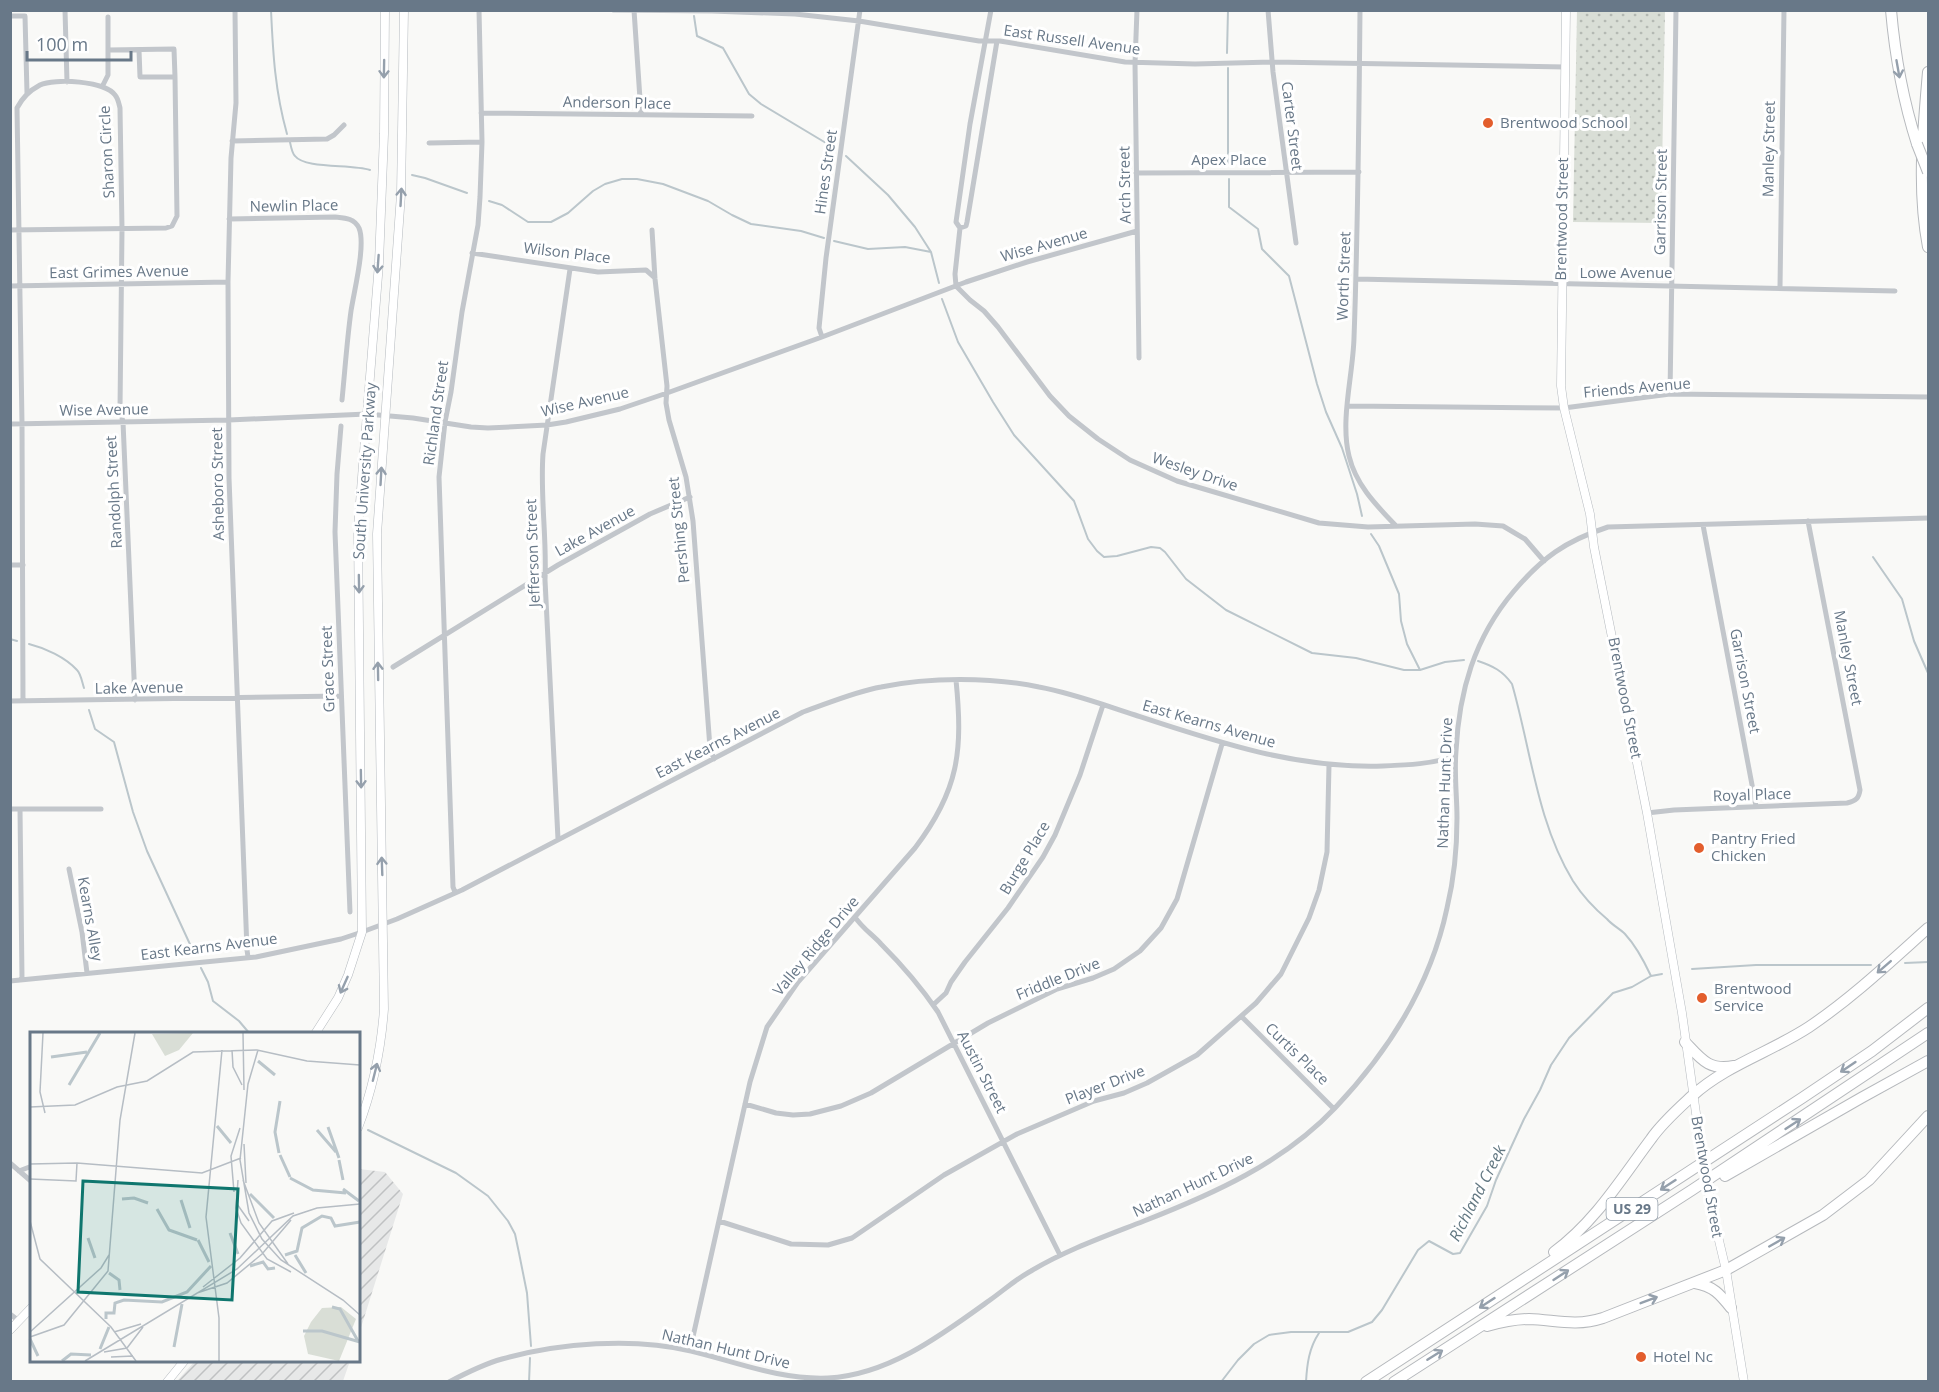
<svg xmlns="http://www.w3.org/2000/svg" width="1939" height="1392" font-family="'Open Sans',sans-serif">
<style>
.industrial{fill:url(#industrial-furrows)}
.grass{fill:url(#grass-dots)}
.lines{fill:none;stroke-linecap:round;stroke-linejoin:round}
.stream{stroke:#bbc6cb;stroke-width:2}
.secondary-casing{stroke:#b5babf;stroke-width:9}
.motorway-casing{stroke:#b6b9bd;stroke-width:12}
.minor{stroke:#c2c6cb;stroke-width:5}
.secondary{stroke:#fff;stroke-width:8}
.motorway{stroke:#fff;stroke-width:10}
.secondary-bridge-casing{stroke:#b5babf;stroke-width:9;stroke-linecap:butt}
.motorway-bridge-casing{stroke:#b6b9bd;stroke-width:12;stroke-linecap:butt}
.secondary-bridge{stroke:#fff;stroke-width:8}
.motorway-bridge{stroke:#fff;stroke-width:10}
.oneway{stroke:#95a0ac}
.poi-dot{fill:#e35e2d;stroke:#fff;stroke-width:2}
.labels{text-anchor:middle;stroke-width:6;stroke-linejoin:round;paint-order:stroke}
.shield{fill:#fff;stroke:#95a0ac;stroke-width:1.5}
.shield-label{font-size:14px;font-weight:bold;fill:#687888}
.street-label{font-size:15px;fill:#687888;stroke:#fff}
.poi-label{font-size:15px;fill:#687888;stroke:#fff;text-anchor:start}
.water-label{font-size:16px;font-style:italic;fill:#647983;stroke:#fff}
.inset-river{fill:none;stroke:#bbc6cb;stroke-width:3}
.inset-road{fill:none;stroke:#b6bdc4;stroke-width:1.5}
.view{fill:#0f766e;fill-opacity:0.15;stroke:#0f766e;stroke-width:3}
.inset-edge{fill:none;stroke:#687888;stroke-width:3}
</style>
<defs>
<pattern id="industrial-furrows" width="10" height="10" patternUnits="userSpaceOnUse" patternTransform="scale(1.5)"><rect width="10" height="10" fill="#e7e8e8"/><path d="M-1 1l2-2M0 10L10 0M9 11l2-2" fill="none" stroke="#bfc1c2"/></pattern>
<pattern id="grass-dots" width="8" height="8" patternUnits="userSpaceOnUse" patternTransform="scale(1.5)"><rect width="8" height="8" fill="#d9ded6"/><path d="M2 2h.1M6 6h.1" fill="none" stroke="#b4b9b3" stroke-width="1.8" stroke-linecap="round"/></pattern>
</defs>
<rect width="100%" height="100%" fill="#f9f9f7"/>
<path class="industrial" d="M 359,1169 L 385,1172 L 403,1194 L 359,1334 Z
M 195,1361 L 195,1360 L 350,1361 L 343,1381 L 177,1381 Z"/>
<path class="grass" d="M 1577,11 L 1665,11 L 1661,223 L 1573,222 Z"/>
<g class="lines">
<path class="stream" d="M 271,10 C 273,54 275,91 287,134
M 694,16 L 697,36 L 723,48 L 749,94 L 761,104 L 836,149
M 1227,53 L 1228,10
M 1228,68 L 1228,164
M 290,142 C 291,147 292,153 295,156 C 305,169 351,164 370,170
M 846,156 L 888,195 L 915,227 L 931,252 L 939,283
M 412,175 L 425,178 L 467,193
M 1229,179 L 1229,207 L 1258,229 L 1262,249 L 1289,276 L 1317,384 L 1326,412 L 1342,448 L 1357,494 L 1362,516
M 489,201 L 502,205 L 528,222 L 551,222 L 568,213 L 593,191 L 605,184 L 622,179 L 637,179 L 663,184 L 708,201 L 732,215 L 751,224 L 801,231 L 824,238
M 834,241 L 868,249 L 905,247 L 931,252
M 942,299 L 958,342 L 993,402 L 1014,435 L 1074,501 L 1088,539 L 1097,551 L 1104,557 L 1117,556 L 1151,547 L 1160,548 L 1165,552 L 1186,579 L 1226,610 L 1312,653 L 1356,658 L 1404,670 L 1420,670 L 1445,662 L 1464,660
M 1371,534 L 1379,546 L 1399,594 L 1401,621 L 1407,644 L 1420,670
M 1873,557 L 1902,599 L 1914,641 L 1928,673
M 10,639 L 17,641
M 29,644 C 45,648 65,657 77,670 C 81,674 82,682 84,688
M 1478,661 C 1493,666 1503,671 1512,684 C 1531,750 1537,822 1573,881 C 1582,895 1595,909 1607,919 C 1612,925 1619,928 1625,934 C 1637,947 1644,961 1651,976
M 89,710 L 95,729 L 114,742 L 133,812 L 147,851 L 194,953
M 1905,963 L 1928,962
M 201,968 L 208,982 L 213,1001 L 239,1021 L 250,1034
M 1692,969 L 1756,965 L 1871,965
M 368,1130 L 456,1173 L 488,1196 L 508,1221 L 515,1234 L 519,1253 L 527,1293 L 531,1346
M 1928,1313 L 1928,1312
M 529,1382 L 530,1358
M 1221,1382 L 1238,1360 L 1254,1344 L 1269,1335 L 1291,1332 L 1348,1332 L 1372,1322 L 1382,1310 L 1418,1250 L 1429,1241 L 1453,1254 L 1460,1253 L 1487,1206 L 1496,1180 L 1524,1119 L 1540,1090 L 1551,1065 L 1569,1038 L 1613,993 L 1632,987 L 1651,976 L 1662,974
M 1306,1382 C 1307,1364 1309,1348 1319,1333"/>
<defs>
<path id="secondary" d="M 1566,10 L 1561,386 L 1564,408 L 1590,514 L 1594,547 L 1647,813 L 1682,1013 L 1700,1142
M 315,1034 L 338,998 L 348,975 L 362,932 L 358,528 L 379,263 L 384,134 L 385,10
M 358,1128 C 373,1089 381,1050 384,1009 L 377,534 L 401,194 L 404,10
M 1712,1211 L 1726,1270 L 1744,1382
M 10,1330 L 32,1307
M 167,1382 L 185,1360"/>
<path id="motorway" d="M 1891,10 C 1895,56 1903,100 1917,144
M 1928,72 C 1923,131 1917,189 1928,247
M 1685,1042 C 1701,1059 1709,1071 1734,1066
M 1725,1176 L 1861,1098 L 1928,1061
M 1554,1252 C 1595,1222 1621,1179 1651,1139 C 1662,1123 1678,1109 1692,1096 C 1726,1065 1771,1052 1809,1027 C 1852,998 1890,962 1928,928
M 1695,1283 C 1713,1286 1720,1294 1731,1308
M 1487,1326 C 1501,1322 1514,1319 1529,1319 C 1556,1320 1575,1327 1603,1318 L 1726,1270 L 1823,1215 L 1869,1180 L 1928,1116
M 1366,1382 L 1802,1098 L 1872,1051 L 1928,1008
M 1394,1382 L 1692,1190 L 1928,1033"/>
</defs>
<use href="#secondary" class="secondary-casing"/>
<use href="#motorway" class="motorway-casing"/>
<path class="minor" d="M 65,10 L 67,82
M 235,10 L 236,103 L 231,158 L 228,282 L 229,478 L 247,950 L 248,957
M 613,10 L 712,11 L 795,14 L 859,21 L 979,41 L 1000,41 L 1125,62 L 1195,64 L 1273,62 L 1565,67
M 634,10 L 641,114
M 991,10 L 970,124 L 956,222 L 960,228 L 966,226 L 967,222 L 997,41
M 1137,10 L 1135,63 L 1139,358
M 1268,10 L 1273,72 L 1296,243
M 1360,10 C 1359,120 1358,229 1354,338 C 1353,375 1340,420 1349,456 C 1356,485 1376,505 1396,526
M 10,16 L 25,16 L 27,93
M 108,50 L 174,49 L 175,77 L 140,77 L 139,50
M 103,85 L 108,75 L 108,17
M 481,113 L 752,116
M 232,141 L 327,139 L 334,135 L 344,125
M 429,143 L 482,142
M 1136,173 L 1359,172
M 229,219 L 335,217 C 345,218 354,218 359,228 C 366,245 354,291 351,311 C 347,340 345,370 342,400
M 960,228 L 955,274 L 956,286 L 970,300 L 984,311 L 998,327 L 1050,396 L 1069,416 L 1098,439 L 1130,460 L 1177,481 L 1319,523 L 1368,527 L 1475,524 L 1503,526 L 1525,539 L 1544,561
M 10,230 L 166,228 L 172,226 L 177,216 L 175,77
M 652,230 L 655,279 L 667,386 L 666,403 L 669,420 L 686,477 L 693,521 L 710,748 L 714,759
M 472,253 L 598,272 L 646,270 L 654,277
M 1356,279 L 1895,291
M 10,286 L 228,282
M 1780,287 L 1784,10
M 822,337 L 819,328 L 826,258 L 860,10
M 1670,394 L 1676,10
M 1348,406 L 1564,408 L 1670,394 L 1928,397
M 10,424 L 229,420 L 367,414 L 413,418 L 471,427 L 488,428 L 547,425 L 566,422 L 620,409 L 667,393 L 822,337 L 966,282 L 1027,262 L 1137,231
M 341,426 L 337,474 L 335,532 L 350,912
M 1703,525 L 1756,806
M 10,565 L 23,565
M 393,667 L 558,565 L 650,514 L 690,497
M 10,701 L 341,696
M 23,701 L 22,424 L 17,108 C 23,97 29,91 40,85 C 54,78 106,81 115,95 C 118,98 119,104 120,108 L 122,229 L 120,409 L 123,422 L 135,700
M 10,809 L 101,809
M 20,809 L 22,979
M 1647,813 L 1674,810 L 1847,803 C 1856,801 1859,798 1860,790 L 1808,521
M 558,839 L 545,580 C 547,538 540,496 543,454 L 570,269
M 69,869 L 82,932 L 87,973
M 455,892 L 453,887 L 439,477 L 445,422 L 451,392 L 462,312 L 478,225 L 480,197 L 482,142 L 479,10
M 855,917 C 862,928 873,935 881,944 C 902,965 921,987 938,1012 L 1060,1255
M 10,981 L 256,957 L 341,939 L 362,932 L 397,919 L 462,890 L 803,712 C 829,703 854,692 881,687 C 929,677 991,677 1039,687 C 1072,693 1104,705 1135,715 C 1217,742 1297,769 1383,766 C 1408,765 1432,764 1455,756
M 933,1005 L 946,993 L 951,982 L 965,962 L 1008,908 L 1043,857 L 1055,835 L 1080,775 L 1103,705
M 1242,1017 L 1334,1109
M 745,1104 L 776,1113 L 793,1115 L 810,1114 L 841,1106 L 871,1093 L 988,1023 L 1057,989 L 1093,978 L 1114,969 L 1140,951 L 1161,928 L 1177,899 L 1222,744
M 10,1163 L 32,1182
M 19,1171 L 32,1166
M 719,1221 L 791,1244 L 828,1245 L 852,1238 L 944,1175 L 1017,1134 L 1094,1101 L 1124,1093 L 1147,1083 L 1197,1055 L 1256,1003 L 1281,974 L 1309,918 L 1319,890 L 1327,852 L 1329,765
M 10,1314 L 19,1321
M 690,1350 L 750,1082 L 767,1027 L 798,982 L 915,848 C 959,790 963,751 956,680
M 449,1382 C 466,1373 484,1364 502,1359 C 559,1343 633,1337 691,1351 C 737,1362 780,1380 828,1378 C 889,1375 943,1334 990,1300 C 1004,1290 1016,1279 1031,1271 C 1066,1250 1106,1236 1144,1221 C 1213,1194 1283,1163 1335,1108 C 1388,1052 1431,984 1447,908 C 1454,879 1457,848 1457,818 C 1457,796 1454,773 1456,751 C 1459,692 1474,638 1514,591 C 1542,558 1565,541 1608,527 L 1928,518"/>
<use href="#secondary" class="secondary"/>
<use href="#motorway" class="motorway"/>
<defs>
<path id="secondary-bridge" d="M 1700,1142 L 1712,1211"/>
<path id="motorway-bridge" d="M 1917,144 L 1928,172"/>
</defs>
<use href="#secondary-bridge" class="secondary-bridge-casing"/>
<use href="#motorway-bridge" class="motorway-bridge-casing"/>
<use href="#secondary-bridge" class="secondary-bridge"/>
<use href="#motorway-bridge" class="motorway-bridge"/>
</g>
<defs><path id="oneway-shaft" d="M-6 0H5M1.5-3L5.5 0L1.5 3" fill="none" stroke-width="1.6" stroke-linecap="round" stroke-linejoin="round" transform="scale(1.5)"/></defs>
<g class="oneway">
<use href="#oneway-shaft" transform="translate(384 69) rotate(91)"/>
<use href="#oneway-shaft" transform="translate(1898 69) rotate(80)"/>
<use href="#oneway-shaft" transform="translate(401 197) rotate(-87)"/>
<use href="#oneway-shaft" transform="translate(378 264) rotate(94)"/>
<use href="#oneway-shaft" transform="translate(381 476) rotate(-87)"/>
<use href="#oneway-shaft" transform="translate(359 584) rotate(89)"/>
<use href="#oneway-shaft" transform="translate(378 671) rotate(-91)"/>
<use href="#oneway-shaft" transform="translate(361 779) rotate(89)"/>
<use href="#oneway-shaft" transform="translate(382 866) rotate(-92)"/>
<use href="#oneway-shaft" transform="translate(1884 967) rotate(139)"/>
<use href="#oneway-shaft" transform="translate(344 985) rotate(114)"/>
<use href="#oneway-shaft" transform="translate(1848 1067) rotate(146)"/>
<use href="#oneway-shaft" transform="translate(375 1072) rotate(-76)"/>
<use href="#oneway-shaft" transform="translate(1793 1124) rotate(-33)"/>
<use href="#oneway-shaft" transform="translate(1668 1185) rotate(147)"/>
<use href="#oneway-shaft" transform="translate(1777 1242) rotate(-30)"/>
<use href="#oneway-shaft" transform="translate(1561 1275) rotate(-33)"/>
<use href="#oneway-shaft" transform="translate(1649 1300) rotate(-21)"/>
<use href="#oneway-shaft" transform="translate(1487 1303) rotate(147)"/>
<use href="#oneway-shaft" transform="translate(1435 1355) rotate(-32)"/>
</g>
<g class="poi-dot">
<circle cx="1488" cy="123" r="6"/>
<circle cx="1699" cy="848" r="6"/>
<circle cx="1702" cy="998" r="6"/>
<circle cx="1641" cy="1357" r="6"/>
</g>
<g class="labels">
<rect class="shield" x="1606.5" y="1198" width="51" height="22" rx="4.5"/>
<g class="shield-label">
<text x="1632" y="1214">US 29</text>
</g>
<g class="street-label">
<text transform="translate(1072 40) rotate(8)" y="5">East Russell Avenue</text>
<text transform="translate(617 103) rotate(1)" y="5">Anderson Place</text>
<text transform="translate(1292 126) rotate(83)" y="5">Carter Street</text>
<text transform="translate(1769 149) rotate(-89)" y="5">Manley Street</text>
<text transform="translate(107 152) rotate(-93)" y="5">Sharon Circle</text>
<text x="1229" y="165">Apex Place</text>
<text transform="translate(826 172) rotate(-82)" y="5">Hines Street</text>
<text transform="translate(1125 185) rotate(-91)" y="5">Arch Street</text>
<text transform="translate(1661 202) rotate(-89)" y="5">Garrison Street</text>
<text transform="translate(294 206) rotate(-1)" y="5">Newlin Place</text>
<text transform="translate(1562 219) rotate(-89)" y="5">Brentwood Street</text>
<text transform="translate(1044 245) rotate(-16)" y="5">Wise Avenue</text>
<text transform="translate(567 253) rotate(7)" y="5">Wilson Place</text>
<text transform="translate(119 272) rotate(-1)" y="5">East Grimes Avenue</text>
<text x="1626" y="278">Lowe Avenue</text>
<text transform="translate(1344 276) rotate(-88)" y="5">Worth Street</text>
<text transform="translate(1637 388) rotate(-5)" y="5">Friends Avenue</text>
<text transform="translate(585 402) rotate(-13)" y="5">Wise Avenue</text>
<text transform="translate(104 410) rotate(-1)" y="5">Wise Avenue</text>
<text transform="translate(436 413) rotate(-82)" y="5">Richland Street</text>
<text transform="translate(365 471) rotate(-86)" y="5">South University Parkway</text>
<text transform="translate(1195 472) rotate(19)" y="5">Wesley Drive</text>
<text transform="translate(218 484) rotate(-91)" y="5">Asheboro Street</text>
<text transform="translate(114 492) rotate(-93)" y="5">Randolph Street</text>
<text transform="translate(679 530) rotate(-96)" y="5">Pershing Street</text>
<text transform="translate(595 531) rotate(-29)" y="5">Lake Avenue</text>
<text transform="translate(533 553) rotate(-92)" y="5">Jefferson Street</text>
<text transform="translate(1848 658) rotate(79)" y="5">Manley Street</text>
<text transform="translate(328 669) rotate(-92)" y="5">Grace Street</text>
<text transform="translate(1745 681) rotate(79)" y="5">Garrison Street</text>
<text transform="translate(139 688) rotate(-1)" y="5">Lake Avenue</text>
<text transform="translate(1625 698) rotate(79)" y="5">Brentwood Street</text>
<text transform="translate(1209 724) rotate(16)" y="5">East Kearns Avenue</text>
<text transform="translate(718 743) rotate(-27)" y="5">East Kearns Avenue</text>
<text transform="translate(1445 783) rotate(-88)" y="5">Nathan Hunt Drive</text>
<text transform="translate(1752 795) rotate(-2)" y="5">Royal Place</text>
<text transform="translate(1025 858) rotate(-59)" y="5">Burge Place</text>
<text transform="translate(90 919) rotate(80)" y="5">Kearns Alley</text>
<text transform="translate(816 946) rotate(-50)" y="5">Valley Ridge Drive</text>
<text transform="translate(209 947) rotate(-7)" y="5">East Kearns Avenue</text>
<text transform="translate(1058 979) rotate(-22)" y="5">Friddle Drive</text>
<text transform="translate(1297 1054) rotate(44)" y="5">Curtis Place</text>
<text transform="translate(982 1072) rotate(63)" y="5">Austin Street</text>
<text transform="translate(1105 1085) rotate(-21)" y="5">Player Drive</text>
<text transform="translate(1707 1177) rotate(80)" y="5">Brentwood Street</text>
<text transform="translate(1193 1185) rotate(-25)" y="5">Nathan Hunt Drive</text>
<text transform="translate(726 1349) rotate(13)" y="5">Nathan Hunt Drive</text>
</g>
<g class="poi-label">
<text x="1500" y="128">Brentwood School</text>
<text x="1711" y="844">Pantry Fried<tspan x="1711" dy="17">Chicken</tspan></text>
<text x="1714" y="994">Brentwood<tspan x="1714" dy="17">Service</tspan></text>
<text x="1653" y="1362">Hotel Nc</text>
</g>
<g class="water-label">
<text transform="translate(1477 1193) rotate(-63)" y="6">Richland Creek</text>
</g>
</g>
<g transform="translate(30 1032)">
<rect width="330" height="330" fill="#f9f9f7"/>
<path d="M 163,1 L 149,18 L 135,24 L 122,2 ZM 311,275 L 326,287 L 309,329 L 278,322 L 274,304 L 281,290 L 292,276 Z" fill="#d9ded6"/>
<path class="inset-river" d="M 21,25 L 57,20M 228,29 L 245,43M 39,53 L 70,1M 187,94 L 201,111M 298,95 L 309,126M 287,98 L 306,120M 249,121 L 245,100 L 250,69M 250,123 L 260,145M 309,128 L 313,148M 260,146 L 283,158 L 316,161M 313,157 L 329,169M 220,162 L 244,186M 92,167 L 104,166 L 118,171M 151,168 L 160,196M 127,177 L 139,198 L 167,208M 200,201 L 208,222M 58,206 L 65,226M 168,208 L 179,230M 255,223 L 267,219 L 272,196 L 292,184 L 301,186 L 305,194 L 330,190M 265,223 L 276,241M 220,234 L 233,230 L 238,237 L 245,236M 79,241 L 89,248 L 90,258M 302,275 L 310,277 L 328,309M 76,287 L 76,281 L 84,281 L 85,271 L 94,268 L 132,270 L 157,260 L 181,234M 273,299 L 292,299 L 330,310M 0,307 L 8,324M 144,315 L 152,272M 70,317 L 79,295M 32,329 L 41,322 L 61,323"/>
<path class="inset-road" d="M 13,1 L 10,60 L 15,81M 213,1 L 214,58M 202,18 L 203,35 L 212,53M 228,18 L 218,52 L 210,128 L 219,181 L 232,207 L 251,228 L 313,268 L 330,283M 0,75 L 45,73 L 87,55 L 117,49 L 163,20 L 227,18 L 277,29 L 330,33M 214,112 L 216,151M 0,132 L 47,131 L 172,141 L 211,126M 0,147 L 46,149 L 47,131M 208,148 L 206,176 L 211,191 L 237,227 L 261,240M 213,148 L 229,191 L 258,232M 204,160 L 201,124 L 210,96M 207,172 L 219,189M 0,189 L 10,227 L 81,295 L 106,329M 173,255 L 210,226 L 242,189 L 264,181M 167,261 L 197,251 L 232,222 L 261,188M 0,300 L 71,236 L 79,223M 84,300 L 111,292M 0,305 L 34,293 L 78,239 L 90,88 L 105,1M 74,320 L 97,316 L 113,295M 81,325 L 103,324M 55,329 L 207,237 L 263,184 L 287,176 L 330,172M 189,329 L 189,286 L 176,185 L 192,18"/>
<path class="view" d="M 53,149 L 208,157 L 202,268 L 48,260 Z"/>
<rect width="330" height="330" class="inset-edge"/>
</g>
<rect width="1939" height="1392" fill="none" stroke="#687888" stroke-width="24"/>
<path d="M27 51v9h104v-9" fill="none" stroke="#687888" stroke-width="3"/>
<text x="36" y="51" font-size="18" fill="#687888" stroke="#ffffff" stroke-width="4.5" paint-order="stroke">100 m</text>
</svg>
